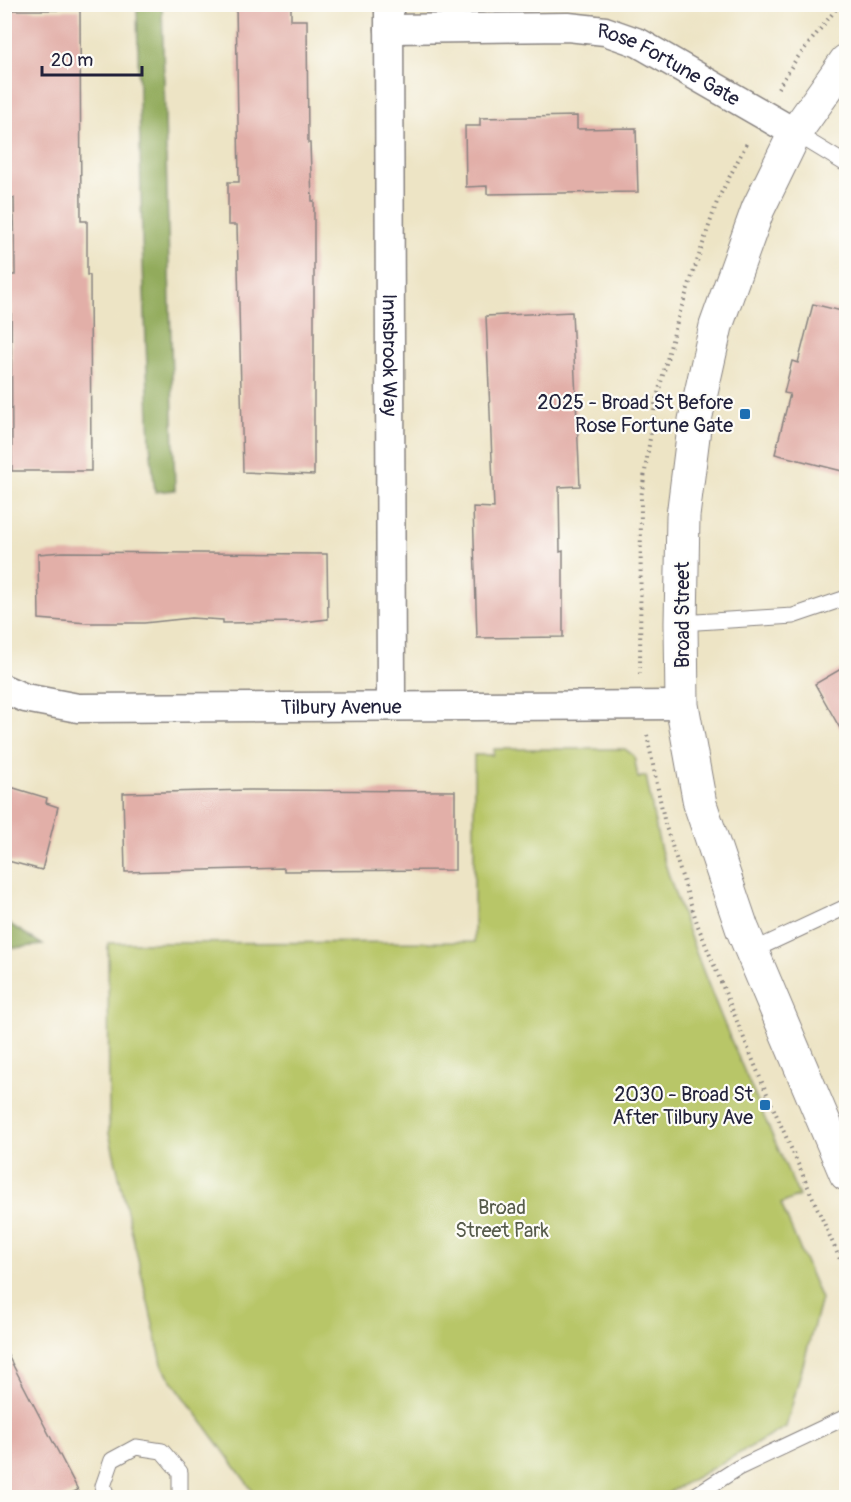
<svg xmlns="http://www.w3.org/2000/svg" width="851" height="1502" font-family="Pangolin,sans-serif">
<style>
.green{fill:#b8c668;stroke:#6d7452;stroke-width:1.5}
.forest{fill:#92ab5c;stroke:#5a664c;stroke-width:1.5}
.building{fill:#e2afa8}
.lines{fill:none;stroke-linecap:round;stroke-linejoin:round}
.service-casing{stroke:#888380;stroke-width:17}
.minor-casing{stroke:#888380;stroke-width:31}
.tertiary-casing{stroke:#888380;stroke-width:35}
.path{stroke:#888380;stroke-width:4;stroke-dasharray:1.5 4.5;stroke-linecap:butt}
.service{stroke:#fff;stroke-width:15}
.minor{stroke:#fff;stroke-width:28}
.tertiary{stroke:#fff;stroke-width:33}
.poi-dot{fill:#1f6fb2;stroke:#fdfcf7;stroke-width:2}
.labels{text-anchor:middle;stroke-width:4.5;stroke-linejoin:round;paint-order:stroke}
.street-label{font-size:20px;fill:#22223b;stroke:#fdfcf7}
.poi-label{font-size:20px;fill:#22223b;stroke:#fdfcf7;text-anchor:end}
.park-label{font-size:20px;fill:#565b4b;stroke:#fdfcf7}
</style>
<rect width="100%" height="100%" fill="#fdfcf7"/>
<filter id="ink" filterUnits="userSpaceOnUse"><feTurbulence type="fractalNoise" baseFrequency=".0167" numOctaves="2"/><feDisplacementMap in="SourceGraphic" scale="12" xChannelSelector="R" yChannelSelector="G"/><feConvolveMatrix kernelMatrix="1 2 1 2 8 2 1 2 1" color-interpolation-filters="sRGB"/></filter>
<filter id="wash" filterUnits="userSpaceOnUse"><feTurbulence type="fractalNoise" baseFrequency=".008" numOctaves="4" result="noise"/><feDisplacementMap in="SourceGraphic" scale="24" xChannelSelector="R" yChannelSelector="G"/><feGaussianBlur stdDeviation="1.35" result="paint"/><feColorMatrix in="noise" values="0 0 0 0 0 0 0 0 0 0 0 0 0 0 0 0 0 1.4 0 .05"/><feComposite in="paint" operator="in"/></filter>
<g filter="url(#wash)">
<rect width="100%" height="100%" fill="#ede4c5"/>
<path class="green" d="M 494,749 L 625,749 L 634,756 L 638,778 L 646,776 C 652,803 655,831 663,857 C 699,973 750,1085 799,1196 L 781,1204 L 821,1299 L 786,1427 L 661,1497 L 257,1497 L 163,1368 L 109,1133 L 108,943 L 474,942 L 474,755 L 493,755 Z"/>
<path class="forest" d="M 137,5 L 162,5 L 175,490 L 155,492 L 150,444 L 142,240 Z
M 4,921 L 5,921 L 43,945 L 5,949 Z"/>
<g id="blocks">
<path class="building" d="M 236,4 L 291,4 L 291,20 L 307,20 L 308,143 L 310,143 L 312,201 L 314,201 L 314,475 L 243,472 L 237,225 L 228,225 L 228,182 L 239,182 Z
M 8,10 L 80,10 L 81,221 L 87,221 L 87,275 L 90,275 L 91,471 L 12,471 L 11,275 L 15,275 L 14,198 L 8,198 Z
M 577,116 L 577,129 L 636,128 L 638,192 L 487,194 L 487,186 L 466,187 L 465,126 L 480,126 L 480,118 Z
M 813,304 L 846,312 L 846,472 L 775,454 L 790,394 L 784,393 L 792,361 L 798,363 Z
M 572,312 L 580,486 L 559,487 L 560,552 L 563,551 L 563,637 L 477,638 L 473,507 L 494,508 L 486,316 Z
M 63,552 L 327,554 L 328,619 L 303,622 L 223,623 L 223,620 L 191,618 L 144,623 L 87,623 L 39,619 L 38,554 Z
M 846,666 L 846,739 L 815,684 Z
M 4,785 L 47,798 L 46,803 L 58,807 L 42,870 L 4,860 Z
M 249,790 L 455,791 L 455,870 L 284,871 L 284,868 L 125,872 L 123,793 Z
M 4,1348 L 78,1490 L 63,1497 L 4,1497 Z"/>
</g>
</g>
<g filter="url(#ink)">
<use href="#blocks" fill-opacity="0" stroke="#888380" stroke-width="1.5"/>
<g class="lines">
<defs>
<path id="service" d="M 795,133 L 846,164
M 681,623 L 793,616 L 846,598
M 752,951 L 846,907
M 108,1498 L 103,1486 L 112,1460 L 136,1447 L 162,1451 L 180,1472 L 180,1498
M 691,1498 L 738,1468 L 846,1417"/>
<g id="minor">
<path id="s1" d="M 389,4 L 391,706"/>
<path id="s2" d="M 389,29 L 568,27 L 605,31 L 639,43 L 795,133"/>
<path id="s3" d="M 4,689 L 25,698 L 78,708 L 682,705"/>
</g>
<path id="tertiary" d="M 846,61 L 795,133 L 758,209 L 716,326 L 695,420 L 683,516 L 681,623 L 682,705 L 700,804 L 742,928 L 846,1174"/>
</defs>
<use href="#service" class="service-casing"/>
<use href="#minor" class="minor-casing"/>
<use href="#tertiary" class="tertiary-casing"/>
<path class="path" d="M 778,88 L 795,61 L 840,4
M 640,674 L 641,498 L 655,405 L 678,318 L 718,199 L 748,141
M 647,735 L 665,824 L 698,926 L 761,1080 L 846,1273"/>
<use href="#service" class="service"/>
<use href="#minor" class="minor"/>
<use href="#tertiary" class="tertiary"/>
</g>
</g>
<g class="poi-dot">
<rect x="739" y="408" width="12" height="12" rx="3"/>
<rect x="759" y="1099" width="12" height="12" rx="3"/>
</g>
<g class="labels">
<g class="street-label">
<text dy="7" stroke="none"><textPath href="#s2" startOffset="288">Rose Fortune Gate</textPath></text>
<text dy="7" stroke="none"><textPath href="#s1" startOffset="351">Innsbrook Way</textPath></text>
<text transform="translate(682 615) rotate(-90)" y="7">Broad Street</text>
<text dy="7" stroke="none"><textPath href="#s3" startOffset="340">Tilbury Avenue</textPath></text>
</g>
<g class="poi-label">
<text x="733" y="409">2025 - Broad St Before<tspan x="733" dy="23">Rose Fortune Gate</tspan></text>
<text x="753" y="1101">2030 - Broad St<tspan x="753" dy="23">After Tilbury Ave</tspan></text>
</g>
<g class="park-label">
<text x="502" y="1214">Broad<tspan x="502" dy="23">Street Park</tspan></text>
</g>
</g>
<rect width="851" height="1502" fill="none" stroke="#fdfcf7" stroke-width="24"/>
<path d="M42 66v9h100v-9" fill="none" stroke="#22223b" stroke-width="3"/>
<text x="51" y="66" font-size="18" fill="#22223b" stroke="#fdfcf7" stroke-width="4.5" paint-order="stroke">20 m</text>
</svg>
